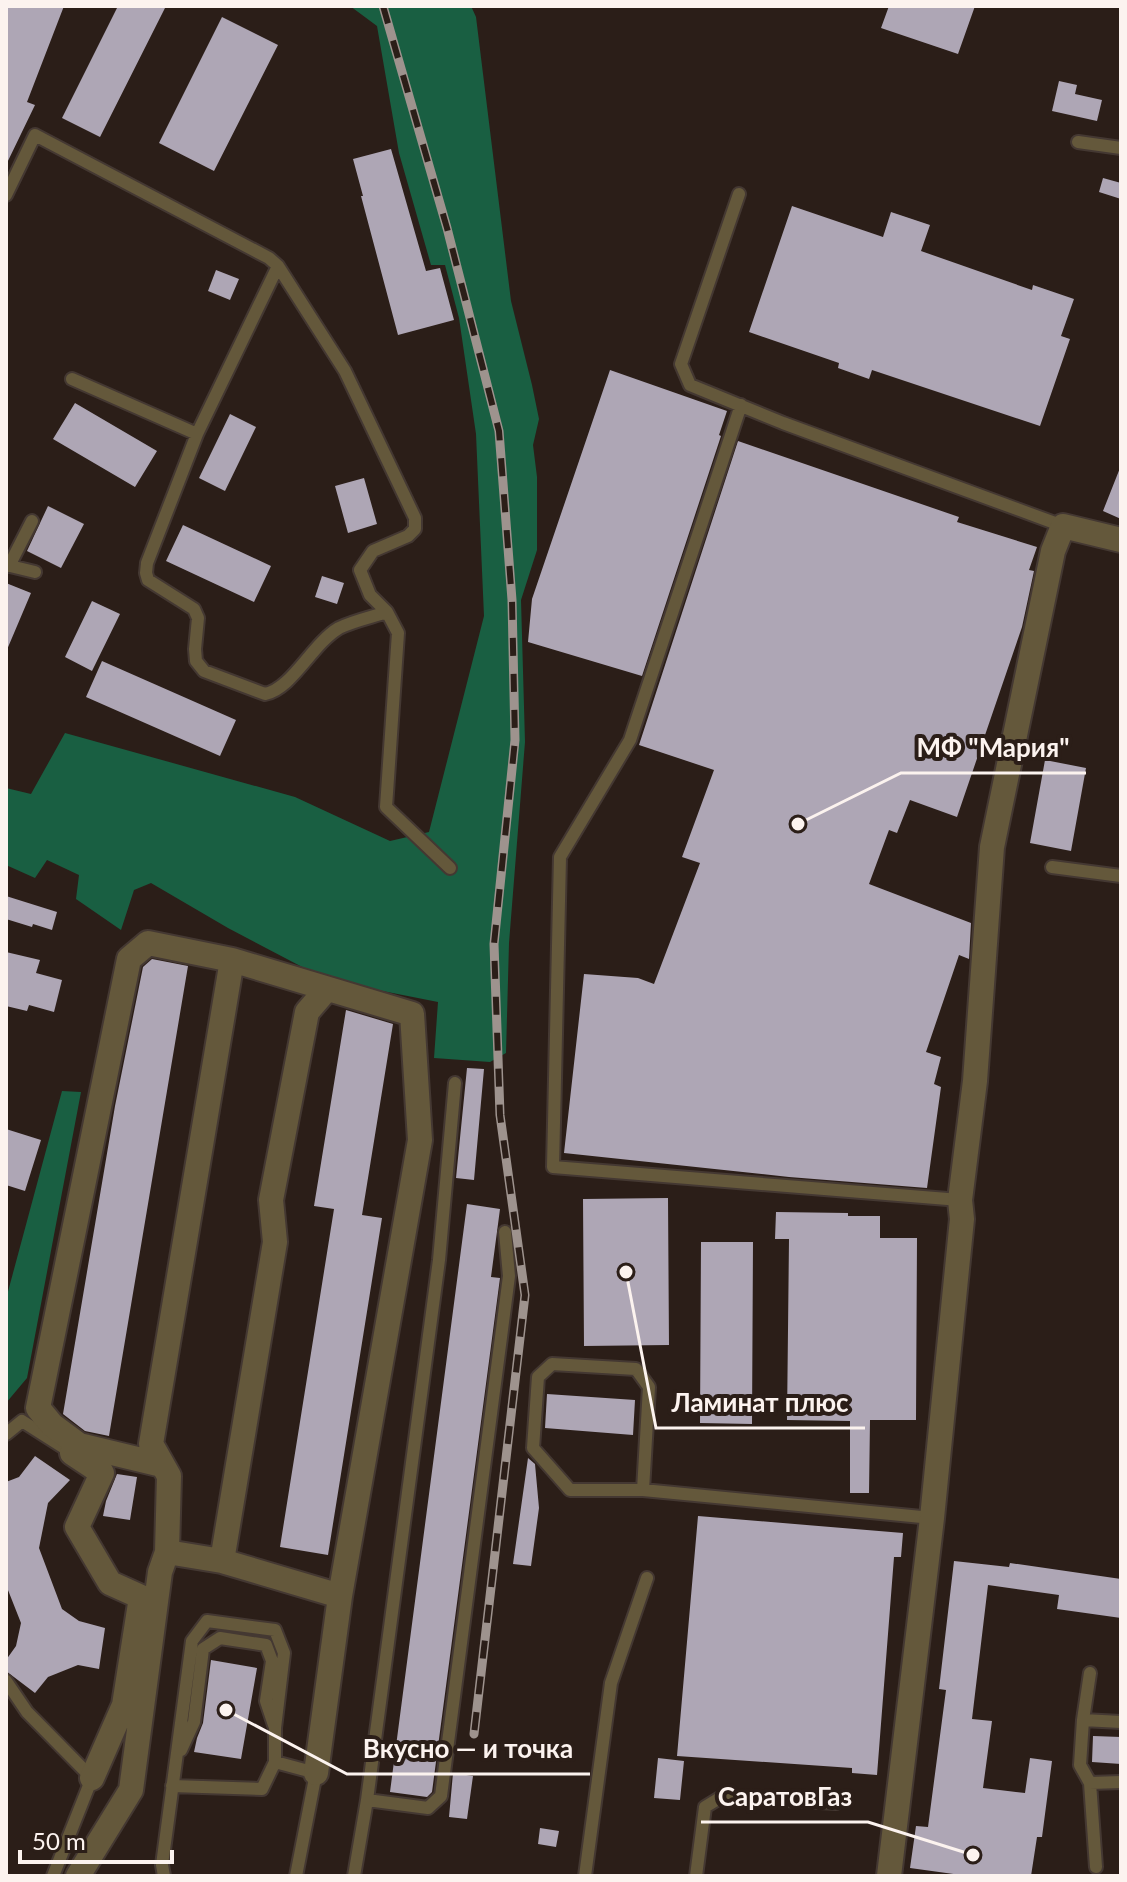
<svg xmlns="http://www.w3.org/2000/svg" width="1127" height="1882" font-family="Lato,sans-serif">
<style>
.forest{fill:#195f42}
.building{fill:#aea6b5}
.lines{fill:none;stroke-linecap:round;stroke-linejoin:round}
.lane-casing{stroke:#443832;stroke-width:16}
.street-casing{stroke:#443832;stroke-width:28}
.lane{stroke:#64583b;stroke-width:12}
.street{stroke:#64583b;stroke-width:24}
.rail-casing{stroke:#9e938e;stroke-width:9}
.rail{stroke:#2b1e18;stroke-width:6;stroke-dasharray:18;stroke-linecap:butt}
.leader{fill:none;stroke:#fcf3ef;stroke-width:3}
.callout-dot{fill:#fcf3ef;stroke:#2b1e18;stroke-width:3}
.callout-label{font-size:26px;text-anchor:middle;font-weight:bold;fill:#fcf3ef;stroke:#2b1e18;stroke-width:8;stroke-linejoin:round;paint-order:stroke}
</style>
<rect width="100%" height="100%" fill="#2b1e18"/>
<path class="forest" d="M 350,6 L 471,6 L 476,17 L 511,301 L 532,385 L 539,419 L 533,445 L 537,477 L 537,550 L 521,600 L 525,742 L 509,943 L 506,1053 L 490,1062 L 434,1058 L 438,1002 L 327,980 L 228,928 L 151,883 L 134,890 L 121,930 L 76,899 L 79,875 L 47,860 L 35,878 L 6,865 L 6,788 L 31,794 L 65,733 L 295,797 L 390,841 L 429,832 L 484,616 L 476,434 L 459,318 L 445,265 L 431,265 L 399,153 L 377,26 Z
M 62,1091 L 81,1092 L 27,1378 L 6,1403 L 6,1299 Z"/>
<path class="building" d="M 6,6 L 64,6 L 27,102 L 35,105 L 6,165 Z
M 118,6 L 166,6 L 100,137 L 62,118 Z
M 889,6 L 975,6 L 958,54 L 881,28 Z
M 222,17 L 278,45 L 214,171 L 159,143 Z
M 1059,81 L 1077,85 L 1075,94 L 1102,100 L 1097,121 L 1052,111 Z
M 391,149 L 426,271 L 440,268 L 454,320 L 398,335 L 361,196 L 363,196 L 353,159 Z
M 1103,178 L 1121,183 L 1121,199 L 1099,192 Z
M 792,206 L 883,237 L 891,212 L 930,225 L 921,251 L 1032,290 L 1033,285 L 1074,299 L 1061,336 L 1070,339 L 1040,426 L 872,370 L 869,379 L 838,368 L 839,363 L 749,332 Z
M 216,270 L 239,279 L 230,300 L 208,291 Z
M 610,370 L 727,411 L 719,435 L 721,436 L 642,676 L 528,642 L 532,599 Z
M 75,403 L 157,451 L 135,487 L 53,439 Z
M 230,414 L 256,427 L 225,491 L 199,478 Z
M 738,441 L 959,517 L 957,522 L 1037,547 L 1029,570 L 1034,571 L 1022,627 L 957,817 L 910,800 L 897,833 L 889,830 L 869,884 L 971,923 L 969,959 L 959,955 L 926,1052 L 941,1057 L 934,1084 L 941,1087 L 927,1188 L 789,1177 L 564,1153 L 584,974 L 638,978 L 654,984 L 700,863 L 682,857 L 714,770 L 639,745 Z
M 1120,468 L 1121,468 L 1121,519 L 1103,511 Z
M 364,478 L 377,524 L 348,533 L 335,486 Z
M 48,506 L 84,524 L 61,568 L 27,551 Z
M 183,525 L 271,566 L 254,602 L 166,561 Z
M 322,576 L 344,583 L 337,604 L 315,597 Z
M 6,583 L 31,593 L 6,652 Z
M 92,601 L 120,614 L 92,671 L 65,657 Z
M 102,661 L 236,720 L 220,756 L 86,697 Z
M 1045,760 L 1086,768 L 1071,851 L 1030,843 Z
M 6,896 L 57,912 L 52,930 L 33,924 L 32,927 L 6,919 Z
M 6,952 L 40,960 L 36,973 L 62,980 L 54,1012 L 29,1005 L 27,1011 L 6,1006 Z
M 152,959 L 188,966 L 109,1436 L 85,1431 L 63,1414 L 115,1106 L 143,967 Z
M 346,1010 L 393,1024 L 362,1215 L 382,1218 L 328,1555 L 280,1547 L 334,1209 L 314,1206 Z
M 467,1068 L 484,1069 L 474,1180 L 456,1178 Z
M 6,1129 L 41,1140 L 25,1191 L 6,1185 Z
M 668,1198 L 669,1345 L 584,1346 L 583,1199 Z
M 467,1204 L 500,1209 L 491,1277 L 500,1278 L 432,1792 L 427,1797 L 390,1792 Z
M 776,1212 L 848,1213 L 848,1216 L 880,1216 L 880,1238 L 917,1238 L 916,1420 L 870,1420 L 869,1493 L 850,1493 L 850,1421 L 787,1420 L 789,1239 L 775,1239 Z
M 701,1242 L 753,1242 L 752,1424 L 700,1423 Z
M 547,1394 L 635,1400 L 633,1435 L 545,1428 Z
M 35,1456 L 70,1480 L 48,1503 L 39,1548 L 62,1609 L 79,1621 L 105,1628 L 99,1669 L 78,1665 L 48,1677 L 35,1693 L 6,1671 L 6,1660 L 16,1646 L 21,1623 L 6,1585 L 6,1482 L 19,1477 Z
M 528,1458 L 535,1464 L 539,1508 L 531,1566 L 513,1564 Z
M 117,1474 L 137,1477 L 130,1520 L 103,1516 L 106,1501 Z
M 698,1516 L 903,1533 L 901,1557 L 894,1557 L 877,1775 L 852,1773 L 852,1768 L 677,1756 Z
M 954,1561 L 1009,1567 L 1010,1563 L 1121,1579 L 1121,1618 L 1057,1609 L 1059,1595 L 988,1585 L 972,1719 L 992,1721 L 983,1788 L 1025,1793 L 1030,1758 L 1052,1761 L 1042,1837 L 1037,1837 L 1031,1876 L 968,1876 L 910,1868 L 916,1826 L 928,1827 L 946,1690 L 939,1689 Z
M 211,1660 L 257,1668 L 241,1759 L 194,1752 L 197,1738 L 203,1723 Z
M 1093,1736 L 1121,1737 L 1121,1764 L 1092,1762 Z
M 658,1758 L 684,1761 L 680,1800 L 654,1798 Z
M 453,1773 L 473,1776 L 467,1819 L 449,1817 Z
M 540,1828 L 559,1831 L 556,1847 L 538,1844 Z"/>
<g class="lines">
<defs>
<path id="lane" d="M 1078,142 L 1121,148
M 739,194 L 681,364 L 690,385 L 783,423 L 1063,526
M 6,195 L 35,135 L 269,258 L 278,266 L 345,371 L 415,518 L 415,529 L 408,536 L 373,551 L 360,570 L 370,595 L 387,612 L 398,633 L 386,807 L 450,868
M 72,379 L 197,434 L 147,563 L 146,573 L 148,580 L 194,609 L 198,618 L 195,649 L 196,661 L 204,671 L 265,694 C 292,689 312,644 339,628 C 353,621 372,617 387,612
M 741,405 L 630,740 L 560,857 L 553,1167 L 960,1200
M 197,434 L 278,266
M 6,565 L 35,572
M 9,566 L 32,521
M 1052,867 L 1121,876
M 6,1434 L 22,1421 L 66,1449
M 643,1490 L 649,1387 L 636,1369 L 552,1364 L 538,1377 L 533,1448 L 570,1490 L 643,1490 L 932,1518
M 1090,1673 L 1083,1720 L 1080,1765 L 1090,1783 L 1096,1867
M 6,1681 L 27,1712 L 92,1778 L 53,1876
M 1083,1720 L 1121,1722
M 181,1750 L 194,1722 L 203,1649 L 220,1638 L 266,1645 L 272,1661 L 266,1701 L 274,1725
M 275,1762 L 316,1773 L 296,1876
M 1090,1783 L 1121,1782
M 367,1800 L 428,1808 L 441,1796 L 509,1276 L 505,1232
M 164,1876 L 162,1865 L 192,1641 L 207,1621 L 275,1630 L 284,1653 L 275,1728 L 275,1762 L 262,1789 L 172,1786
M 354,1876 L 367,1800 L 439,1260 L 455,1083
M 585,1876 L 611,1683 L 647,1578
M 696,1876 L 705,1807 L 723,1796 L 836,1803"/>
<path id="street" d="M 326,990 L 307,1012 L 271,1200 L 275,1242 L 222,1561 L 340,1596
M 72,1453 L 102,1473 L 77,1527 L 110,1583 L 141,1597 L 124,1705 L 92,1778
M 162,1465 L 79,1445 L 52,1425 L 38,1408 L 129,959 L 148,943 L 232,960
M 167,1552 L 222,1561
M 78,1876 L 131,1790 L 160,1572 L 167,1552 L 169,1476 L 151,1444 L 232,960 L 412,1014 L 420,1140 L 340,1596 L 316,1773
M 889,1876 L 932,1518 L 962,1219 L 960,1200 L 975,1081 L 992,847 L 1053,551 L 1063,526 L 1121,540"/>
</defs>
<use href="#lane" class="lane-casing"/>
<use href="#street" class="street-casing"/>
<use href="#lane" class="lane"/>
<use href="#street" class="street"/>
<defs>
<path id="rail" d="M 383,6 L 447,228 L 499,431 L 512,600 L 515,740 L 494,944 L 500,1115 L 525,1295 L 474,1734"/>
</defs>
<use href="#rail" class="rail-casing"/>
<use href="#rail" class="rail"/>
</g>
<path class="leader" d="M798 824L901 773H1086M626 1272L656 1428H865M226 1710L347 1774H590M973 1855L868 1822H701"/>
<g class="callout-dot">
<circle cx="798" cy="824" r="8"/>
<circle cx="626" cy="1272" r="8"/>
<circle cx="226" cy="1710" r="8"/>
<circle cx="973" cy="1855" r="8"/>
</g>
<g class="callout-label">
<text x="993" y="757">МФ "Мария"</text>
<text x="760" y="1412">Ламинат плюс</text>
<text x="468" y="1758">Вкусно — и точка</text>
<text x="785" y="1806">СаратовГаз</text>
</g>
<rect width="1127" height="1882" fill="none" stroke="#fcf3ef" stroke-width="16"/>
<path d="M20 1850v12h152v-12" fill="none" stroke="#fcf3ef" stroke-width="4"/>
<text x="32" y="1850" font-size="24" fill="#fcf3ef" stroke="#2b1e18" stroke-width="6" paint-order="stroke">50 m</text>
</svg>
